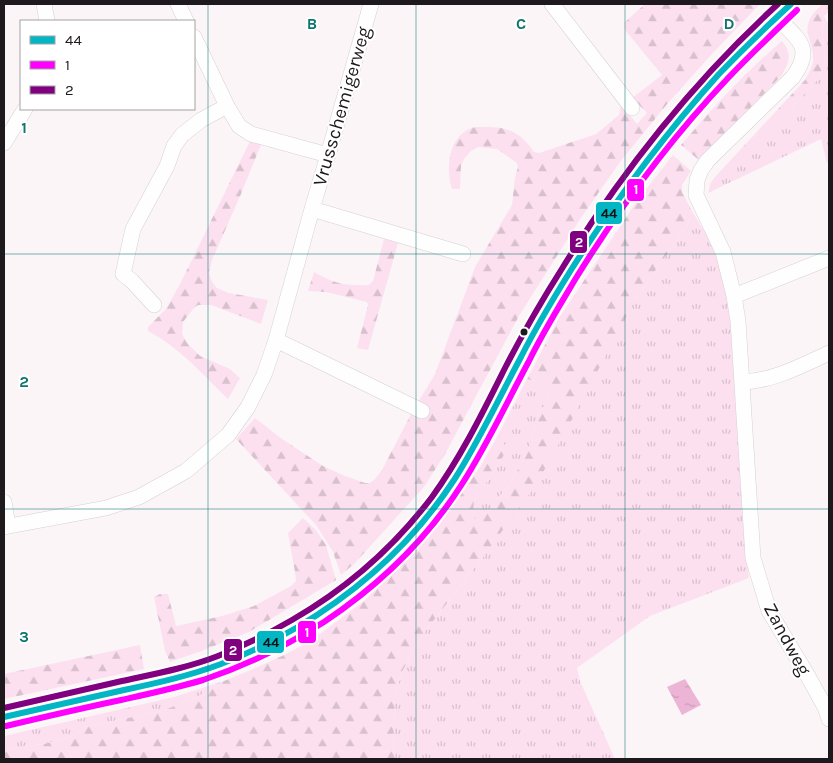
<svg xmlns="http://www.w3.org/2000/svg" width="833" height="763" font-family="Karla,sans-serif">
<style>
.grass{fill:url(#grass-tufts)}
.forest{fill:url(#forest-firs)}
.water{fill:url(#water-ripples)}
.lines{fill:none;stroke-linecap:round;stroke-linejoin:round}
.minor-casing{stroke:#d6d0d3;stroke-width:16}
.minor{stroke:#fefefe;stroke-width:15}
.bus-1-casing{stroke:#fff;stroke-width:10}
.bus-2-casing{stroke:#fff;stroke-width:10}
.bus-3-casing{stroke:#fff;stroke-width:10}
.bus-1{stroke:#02b6c4;stroke-width:6}
.bus-2{stroke:#f0f;stroke-width:6}
.bus-3{stroke:#800080;stroke-width:6}
.grid{fill:none;stroke:#0f766e;stroke-width:1;stroke-opacity:0.55}
.bus-dot{fill:#1e191c;stroke:#fff;stroke-width:2}
.labels{text-anchor:middle;stroke-width:4;stroke-linejoin:round;paint-order:stroke}
.street-label{font-size:19px;fill:#1e191c;stroke:#fff}
.grid-label{font-size:16px;text-anchor:middle;font-weight:bold;fill:#0f766e;stroke:#fff;stroke-width:4;stroke-linejoin:round;paint-order:stroke}
.line-badge{stroke:#fff;stroke-width:2}
.badge-label{font-size:14px;text-anchor:middle;font-weight:bold;fill:#fff}
.pale-badge-label{font-size:14px;text-anchor:middle;font-weight:bold;fill:#111}
</style>
<defs>
<pattern id="grass-tufts" width="24" height="20" patternUnits="userSpaceOnUse" patternTransform="scale(1.25)"><rect width="24" height="20" fill="#fce0f0"/><path d="M3 7l-1-3M5 7V3M7 7l1-3M15 17l-1-3M17 17v-4M19 17l1-3" fill="none" stroke="#d8c0cd"/></pattern>
<pattern id="forest-firs" width="22" height="20" patternUnits="userSpaceOnUse" patternTransform="scale(1.25)"><rect width="22" height="20" fill="#fce0f0"/><path d="M5 1l3.5 6h-7zM16 11l3.5 6h-7z" fill="#d8c0cd"/></pattern>
<pattern id="water-ripples" width="26" height="14" patternUnits="userSpaceOnUse" patternTransform="scale(1.25)"><rect width="26" height="14" fill="#ecb5d6"/><path d="M2 4q2-2 4 0t4 0M15 11q2-2 4 0t4 0" fill="none" stroke="#ca9bb7"/></pattern>
</defs>
<rect width="100%" height="100%" fill="#fbf5f8"/>
<path class="grass" d="M 824,16 L 829,25 L 829,162 L 827,163 L 821,139 L 708,193 L 710,184 L 714,178 L 752,137 L 770,128 L 777,121 L 785,118 L 799,100 L 818,79 L 824,64 L 825,51 L 822,36 Z
M 692,211 L 710,241 L 724,279 L 731,310 L 743,521 L 749,578 L 650,616 L 577,668 L 580,681 L 615,759 L 395,759 L 393,747 L 395,698 L 401,674 L 412,652 L 423,634 L 483,557 L 636,298 L 688,224 Z
M 527,379 L 540,383 L 547,388 L 548,395 L 547,403 L 539,412 L 537,425 L 526,456 L 508,486 L 489,510 L 479,519 L 475,520 L 473,513 L 474,501 L 504,455 L 503,442 L 496,439 Z
M 224,681 L 194,699 L 161,711 L 85,727 C 60,748 33,742 4,751 L 4,736 L 174,697 Z"/>
<path class="forest" d="M 645,4 L 760,4 L 711,55 L 668,103 L 620,162 L 581,218 L 520,314 L 445,454 L 424,487 L 355,563 L 341,575 L 333,552 L 316,525 L 236,439 L 255,418 L 282,439 L 323,466 L 345,476 L 365,483 L 370,483 L 375,479 L 382,470 L 411,414 L 435,374 L 475,267 L 512,205 L 515,177 L 518,167 L 517,163 L 497,149 L 478,147 L 471,151 L 464,159 L 461,166 L 460,189 L 452,189 C 445,167 449,132 476,127 C 480,127 485,127 488,127 C 497,127 507,128 515,133 C 523,137 529,145 534,152 L 539,153 L 596,134 L 619,115 L 621,104 L 637,124 L 647,113 L 632,98 L 662,75 L 625,30 L 624,23 Z
M 823,4 L 829,4 L 829,12 L 824,16 L 822,36 L 825,51 L 824,64 L 818,79 L 799,100 L 785,118 L 777,121 L 770,128 L 752,137 L 805,80 C 808,74 812,68 813,62 C 814,53 811,46 809,38 C 804,23 812,13 823,4 Z
M 782,41 C 793,54 789,62 782,75 L 700,161 L 681,145 C 712,109 745,72 782,41 Z
M 251,139 L 262,142 L 241,194 L 212,260 L 209,272 L 212,282 L 217,288 L 229,293 L 268,300 L 261,324 L 211,305 L 198,305 L 194,308 L 183,322 L 182,334 L 187,343 L 200,356 L 230,369 L 240,378 L 228,399 C 203,375 179,347 148,331 L 148,327 L 166,309 L 180,284 Z
M 673,155 L 691,171 L 682,185 L 682,192 L 692,211 L 688,224 L 636,298 L 575,414 L 536,485 L 483,557 L 423,634 L 412,652 L 401,674 L 395,698 L 393,747 L 395,759 L 4,759 L 4,751 C 33,742 60,748 85,727 L 161,711 L 194,699 L 224,681 L 258,667 L 282,656 L 309,642 L 363,602 L 438,526 L 480,467 L 496,439 L 503,442 L 506,447 L 504,455 L 474,501 L 473,513 L 475,520 L 479,519 L 489,510 L 508,486 L 526,456 L 537,425 L 539,412 L 547,403 L 548,395 L 546,388 L 540,383 L 527,379 L 559,318 L 639,198 Z
M 384,239 L 398,243 L 368,350 L 357,348 L 368,305 L 367,302 L 326,292 L 308,291 L 314,272 C 336,284 344,286 369,285 L 373,281 Z
M 303,518 L 316,530 L 326,545 L 336,580 L 249,632 L 204,650 L 170,662 L 165,651 L 154,597 L 160,594 L 168,594 L 176,626 L 222,616 L 254,606 L 291,586 L 296,581 L 295,572 L 288,533 Z
M 140,645 L 144,669 L 4,699 L 4,674 Z"/>
<path class="water" d="M 685,679 L 701,705 L 682,715 L 667,687 Z"/>
<g class="lines">
<defs>
<path id="minor" d="M 44,4 L 47,21
M 178,4 L 186,21
M 552,4 L 632,108
M 776,17 C 797,38 815,47 793,77 L 708,160 L 701,170 L 697,180 L 696,195 L 723,252 L 734,296 L 738,321 L 753,558 L 769,611 L 805,671 L 825,707 L 829,719
M 194,37 L 227,106 L 239,126 L 251,134 L 328,155
M 4,143 L 25,109
M 312,209 L 463,254
M 734,296 L 829,258
M 154,305 L 132,281 L 123,274 L 133,229 L 167,166 L 174,146 L 182,135 L 201,120 L 227,106
M 276,340 L 422,411
M 742,382 C 773,381 801,366 829,353
M 4,502 L 8,526
M 4,527 L 106,508 L 139,497 L 186,471 L 228,435 L 248,407 L 264,375 L 276,340 L 312,209 L 328,155 L 371,4
M 4,717 C 44,708 84,699 124,690 C 153,684 182,678 210,668 C 240,658 269,643 296,628 C 357,594 416,539 454,480 C 488,427 513,367 545,313 C 612,199 692,91 791,4"/>
</defs>
<use href="#minor" class="minor-casing"/>
<use href="#minor" class="minor"/>
<defs>
<path id="bus-1" d="M 4,717 C 44,708 84,699 124,690 C 157,683 189,676 221,664 C 247,654 272,642 296,628 C 359,591 414,541 454,480 C 479,441 499,398 521,357 C 536,327 553,299 571,270 C 615,201 664,135 719,74 C 742,50 766,27 791,4"/>
<path id="bus-2" d="M 6,726 C 44,717 83,708 121,700 C 148,694 176,688 203,680 C 245,666 286,646 324,622 C 378,586 427,539 462,484 C 487,445 507,402 529,361 C 543,332 560,305 576,278 C 620,207 671,138 729,77 C 751,54 774,32 797,10"/>
<path id="bus-3" d="M 4,708 C 43,699 83,690 122,681 C 154,674 187,668 218,656 C 243,646 268,634 292,620 C 346,589 394,547 432,497 C 461,457 483,412 505,368 C 523,333 542,300 563,267 C 623,170 694,81 778,4"/>
</defs>
<use href="#bus-1" class="bus-1-casing"/>
<use href="#bus-2" class="bus-2-casing"/>
<use href="#bus-3" class="bus-3-casing"/>
<use href="#bus-1" class="bus-1"/>
<use href="#bus-2" class="bus-2"/>
<use href="#bus-3" class="bus-3"/>
</g>
<path class="grid" d="M 208,4 L 208,759M 416,4 L 416,759M 625,4 L 625,759M 4,254 L 829,254M 4,509 L 829,509"/>
<circle class="bus-dot" cx="524" cy="332" r="4.5"/>
<g class="labels">
<g class="street-label">
<text transform="translate(341 106) rotate(-74)" y="7">Vrusschemigerweg</text>
<text transform="translate(788 639) rotate(62)" y="7">Zandweg</text>
</g>
</g>
<g class="grid-label">
<text x="312" y="29">B</text>
<text x="521" y="29">C</text>
<text x="729" y="29">D</text>
<text x="24" y="133">1</text>
<text x="24" y="387">2</text>
<text x="24" y="642">3</text>
</g>
<g class="line-badge">
<rect x="626" y="178" width="19" height="24" rx="5" fill="#f0f"/>
<rect x="595" y="201" width="28" height="24" rx="5" fill="#02b6c4"/>
<rect x="569" y="230" width="19" height="24" rx="5" fill="#800080"/>
<rect x="297" y="620" width="20" height="24" rx="5" fill="#f0f"/>
<rect x="256" y="630" width="29" height="24" rx="5" fill="#02b6c4"/>
<rect x="223" y="638" width="20" height="24" rx="5" fill="#800080"/>
</g>
<g class="badge-label">
<text x="636" y="194">1</text>
<text x="579" y="247">2</text>
<text x="307" y="637">1</text>
<text x="233" y="655">2</text>
</g>
<g class="pale-badge-label">
<text x="609" y="218">44</text>
<text x="271" y="647">44</text>
</g>
<rect width="833" height="763" fill="none" stroke="#1e191c" stroke-width="10"/>
<rect x="20" y="20" width="175" height="90" fill="#ffffff" stroke="#a5a3a4"/>
<rect x="30" y="36" width="25" height="8" fill="#02b6c4" stroke="#a5a3a4"/>
<text x="65" y="45" font-size="15" fill="#1e191c">44</text>
<rect x="30" y="61" width="25" height="8" fill="#ff00ff" stroke="#a5a3a4"/>
<text x="65" y="70" font-size="15" fill="#1e191c">1</text>
<rect x="30" y="86" width="25" height="8" fill="#800080" stroke="#a5a3a4"/>
<text x="65" y="95" font-size="15" fill="#1e191c">2</text>
</svg>
